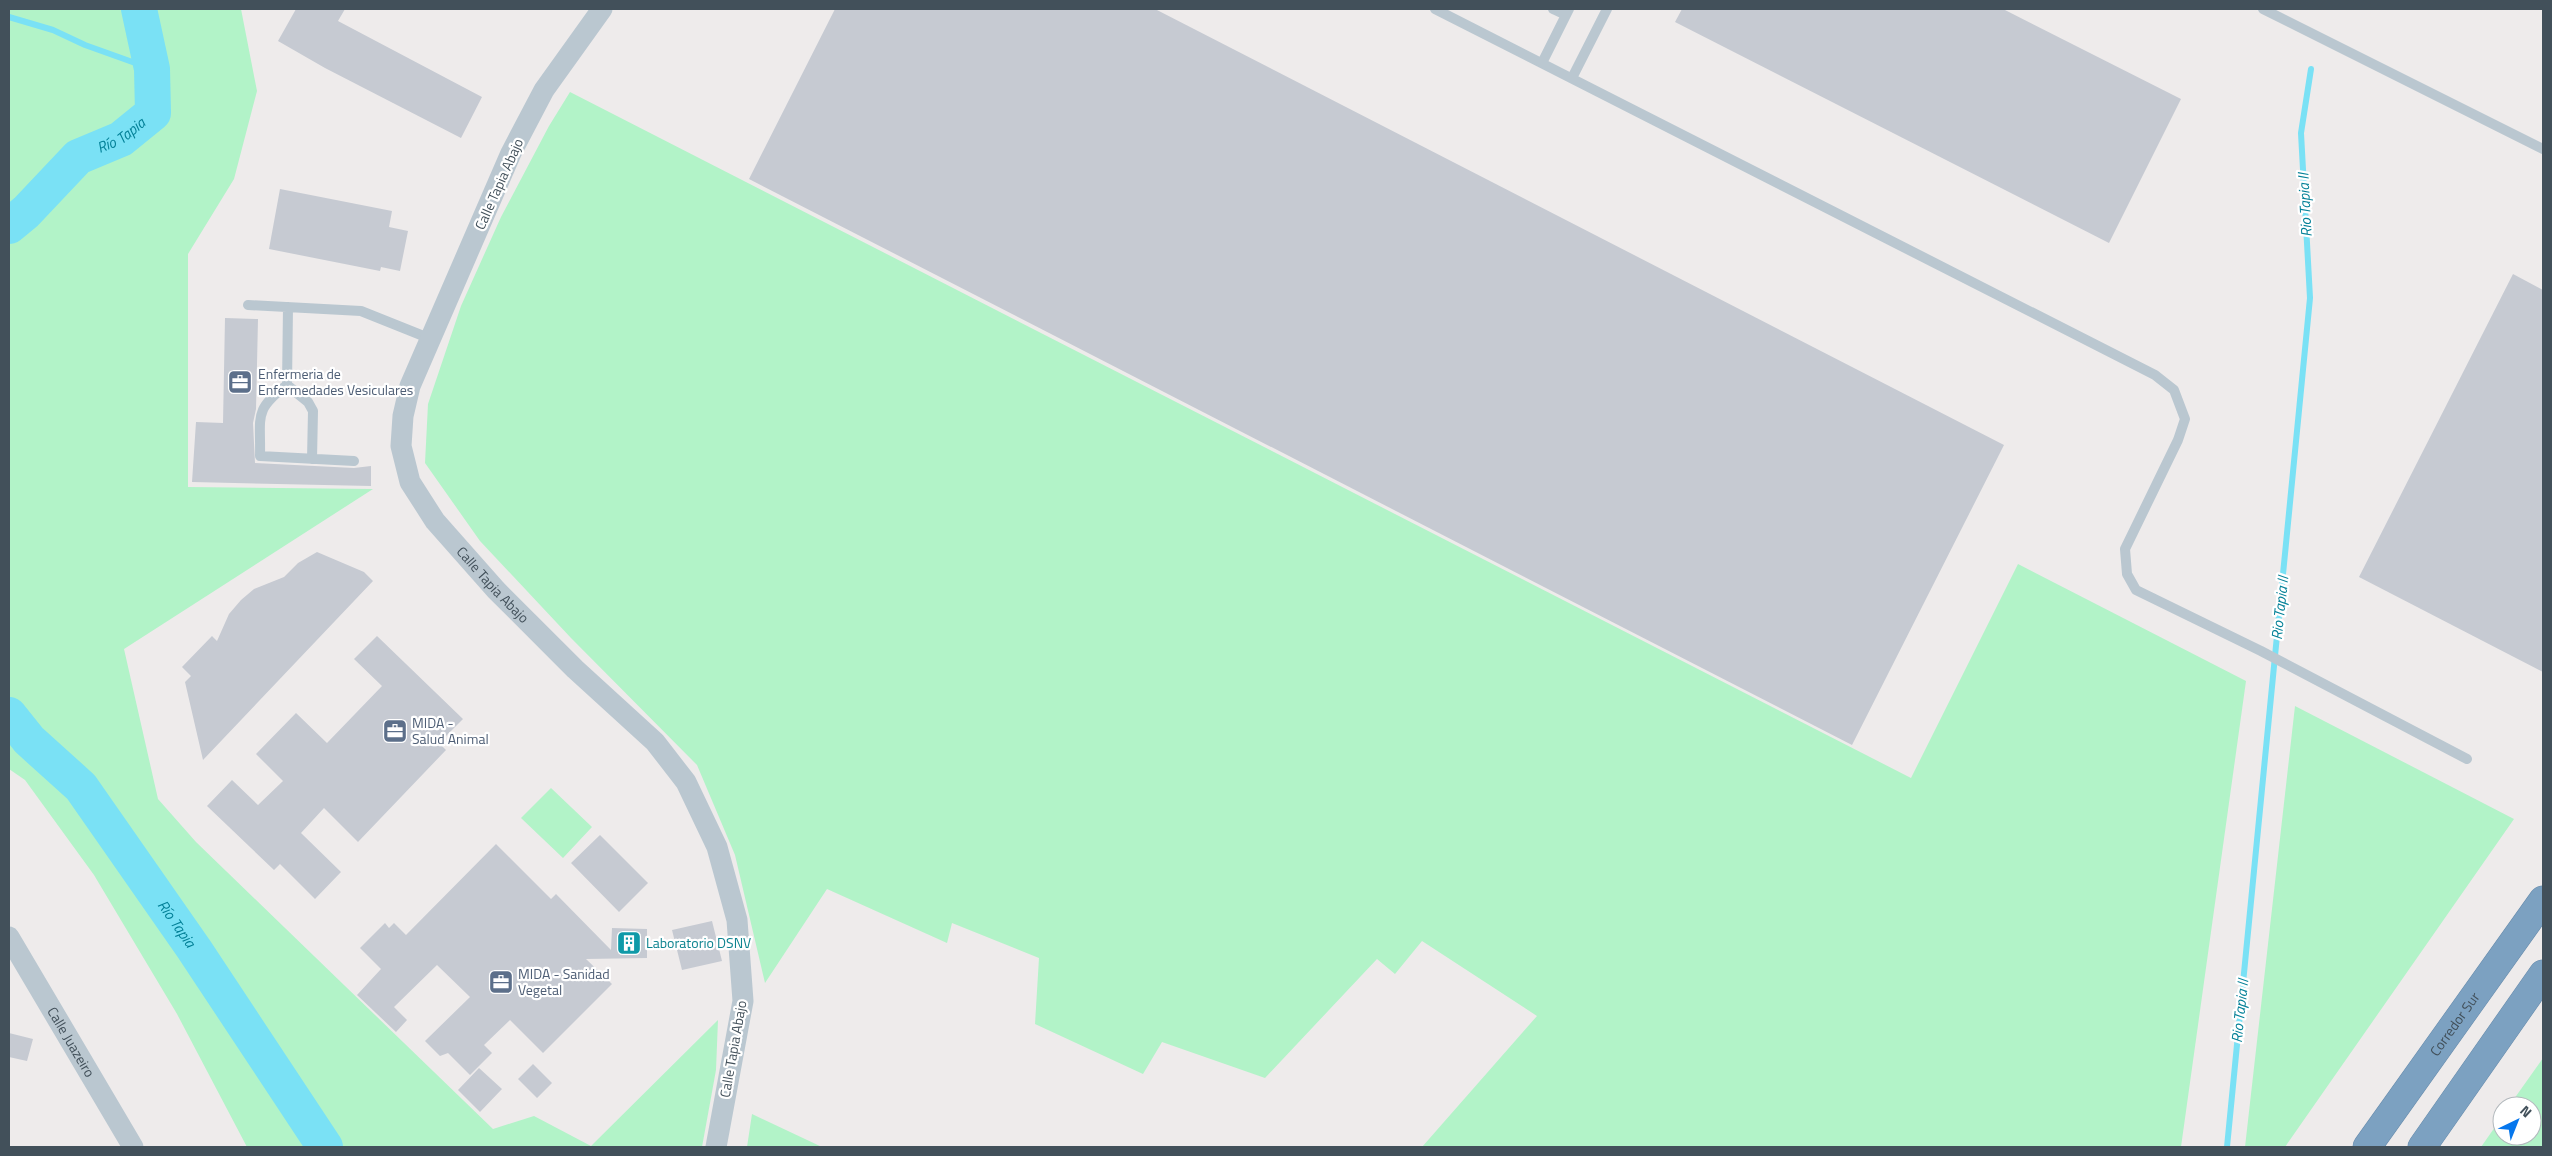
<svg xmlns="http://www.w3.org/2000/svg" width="2552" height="1156" font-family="'Titillium Web',sans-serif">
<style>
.green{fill:#b2f3c8}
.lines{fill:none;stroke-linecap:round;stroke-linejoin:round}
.stream{stroke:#7ae1f5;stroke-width:6}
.river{stroke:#7ae1f5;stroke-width:36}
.building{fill:#c6cad2}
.highway-casing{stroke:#688cac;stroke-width:29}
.lane{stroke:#bac7d0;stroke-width:10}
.street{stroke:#bac7d0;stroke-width:21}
.highway{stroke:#7ca1c1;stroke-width:28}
.labels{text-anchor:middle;stroke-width:4.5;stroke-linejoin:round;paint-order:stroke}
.street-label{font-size:14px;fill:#42505a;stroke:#fff}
.service-label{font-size:14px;fill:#4e5e75;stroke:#fff;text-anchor:start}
.culture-label{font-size:14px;fill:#0d838f;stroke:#fff;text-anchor:start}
.water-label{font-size:15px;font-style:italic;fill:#038097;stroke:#fff}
</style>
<rect width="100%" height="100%" fill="#eeebeb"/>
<path class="green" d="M 9,9 L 241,9 L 257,91 L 234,179 L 188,254 L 188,487 L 373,489 L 124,649 L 158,799 L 196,842 L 493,1129 L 534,1116 L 591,1146 L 718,1020 L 716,1070 L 702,1147 L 247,1147 L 177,1014 L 94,875 L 25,780 L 9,769 Z
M 570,92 L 1911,778 L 2018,564 L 2246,681 L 2181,1147 L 1422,1147 L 1537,1016 L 1422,941 L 1395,974 L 1377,959 L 1265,1078 L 1162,1042 L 1143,1074 L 1035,1024 L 1039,958 L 952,923 L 947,943 L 827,889 L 765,983 L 735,855 L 697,765 L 571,638 L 480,541 L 425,463 L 428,404 L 461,306 L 501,217 L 549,126 Z
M 2295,706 L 2514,819 L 2285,1147 L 2245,1147 Z
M 551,788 L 592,827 L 563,858 L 521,818 Z
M 2543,1058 L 2543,1147 L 2481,1147 L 2502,1117 L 2502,1136 L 2532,1136 L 2532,1106 L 2509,1106 Z
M 752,1114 L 822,1147 L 747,1147 Z"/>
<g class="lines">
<path class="stream" d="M 9,17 L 53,30 L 85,45 L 152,69
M 2227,1147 L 2310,298 L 2301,133 L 2311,69"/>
<g class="river">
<path id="s1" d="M 9,226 L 26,212 L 78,157 L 121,139 L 153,113 L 152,69 L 139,9"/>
<path id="s2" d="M 9,715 L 29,740 L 81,787 L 194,949 L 325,1147"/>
</g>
</g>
<path class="building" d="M 296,9 L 345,9 L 338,21 L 482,97 L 461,138 L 325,68 L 278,41 Z
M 835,9 L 1155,9 L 2004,445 L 1852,745 L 749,179 Z
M 1682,9 L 2003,9 L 2181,99 L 2109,243 L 1675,22 Z
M 280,189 L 392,211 L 389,227 L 408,231 L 400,271 L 381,267 L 380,271 L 269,249 Z
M 2513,274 L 2543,290 L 2543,672 L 2359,577 Z
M 225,318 L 258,319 L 256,409 L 253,423 L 255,463 L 354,468 L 371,466 L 371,486 L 192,482 L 196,422 L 223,423 Z
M 317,552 L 364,572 L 373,581 L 203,760 L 185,682 L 191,676 L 182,667 L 212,636 L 217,641 L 229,614 L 241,600 L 254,589 L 284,577 L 298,563 Z
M 377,636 L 463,719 L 439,743 L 446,750 L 358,842 L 324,808 L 301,833 L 341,872 L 315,899 L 280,864 L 274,870 L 207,806 L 232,780 L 258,805 L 283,781 L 256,754 L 296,713 L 327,743 L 382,686 L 354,659 Z
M 600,835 L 648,883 L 619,912 L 571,863 Z
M 496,844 L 551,899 L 556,894 L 611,950 L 612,928 L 647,929 L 647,958 L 586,959 L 612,984 L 543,1053 L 510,1020 L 484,1045 L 492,1053 L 470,1075 L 448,1053 L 440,1056 L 425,1041 L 470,997 L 437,965 L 394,1007 L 407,1020 L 396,1032 L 357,995 L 381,969 L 360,948 L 385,923 L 389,928 L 394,923 L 406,935 Z
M 712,921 L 722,961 L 682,970 L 672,930 Z
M 9,1033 L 33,1039 L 27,1061 L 9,1057 Z
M 533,1064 L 552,1083 L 537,1098 L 518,1079 Z
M 479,1068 L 502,1089 L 480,1112 L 458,1090 Z"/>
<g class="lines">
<defs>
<g id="highway">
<path id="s5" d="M 2367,1147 L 2543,900"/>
<path d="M 2422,1147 L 2543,974"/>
</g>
</defs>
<use href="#highway" class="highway-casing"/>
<path class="lane" d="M 1435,9 L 2155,375 L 2174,390 L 2185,419 L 2178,440 L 2125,549 L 2127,574 L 2136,590 L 2261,651 L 2467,759
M 1553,9 L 1566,15
M 2263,9 L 2543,149
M 1542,63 L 1569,9
M 1572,78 L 1607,9
M 248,305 L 361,311 L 431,339
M 287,385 C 253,410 261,417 260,456 L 354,461
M 287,385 L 308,402 L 313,411 L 312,459
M 287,385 L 288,307"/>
<g class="street">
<path id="s3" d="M 602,9 L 544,90 L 511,153 L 410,386 L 403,416 L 401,446 L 410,482 L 435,521 L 496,590 L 575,669 L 655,742 L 686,782 L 717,847 L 737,920 L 743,1001 L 716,1147"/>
<path id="s4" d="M 9,937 L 133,1147"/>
</g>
<use href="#highway" class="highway"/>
</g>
<defs>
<symbol id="office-square" viewBox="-11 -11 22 22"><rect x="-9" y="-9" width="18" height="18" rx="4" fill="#5c6f8a" stroke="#fff"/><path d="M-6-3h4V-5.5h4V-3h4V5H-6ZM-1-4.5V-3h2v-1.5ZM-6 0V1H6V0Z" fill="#fff"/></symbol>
<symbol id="building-square" viewBox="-11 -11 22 22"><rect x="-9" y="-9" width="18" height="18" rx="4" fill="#0f9aa8" stroke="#fff"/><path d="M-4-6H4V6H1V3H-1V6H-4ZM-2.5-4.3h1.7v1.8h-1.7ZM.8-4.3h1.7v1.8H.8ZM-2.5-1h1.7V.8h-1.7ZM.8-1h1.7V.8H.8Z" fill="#fff"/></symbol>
</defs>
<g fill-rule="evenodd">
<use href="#office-square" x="226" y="368" width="28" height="28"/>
<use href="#office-square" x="381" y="717" width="28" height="28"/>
<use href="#building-square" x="615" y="929" width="28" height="28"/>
<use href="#office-square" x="487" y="968" width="28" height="28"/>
</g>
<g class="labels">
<g class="street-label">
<text transform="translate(499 184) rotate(-66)" y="5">Calle Tapia Abajo</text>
<text dy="5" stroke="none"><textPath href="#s3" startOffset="655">Calle Tapia Abajo</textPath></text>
<text dy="5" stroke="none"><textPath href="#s5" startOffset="151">Corredor Sur</textPath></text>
<text dy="5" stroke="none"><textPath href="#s4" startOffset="122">Calle Juazeiro</textPath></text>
<text transform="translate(733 1049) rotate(-80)" y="5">Calle Tapia Abajo</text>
</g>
<g class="service-label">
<text x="258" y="379">Enfermeria de<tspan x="258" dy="16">Enfermedades Vesiculares</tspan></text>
<text x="412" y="728">MIDA -<tspan x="412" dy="16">Salud Animal</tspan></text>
<text x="518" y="979">MIDA - Sanidad<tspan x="518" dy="16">Vegetal</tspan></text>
</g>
<g class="culture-label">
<text x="646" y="948">Laboratorio DSNV</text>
</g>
<g class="water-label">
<text dy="5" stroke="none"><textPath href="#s1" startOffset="146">Río Tapia</textPath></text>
<text transform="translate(2305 205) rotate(-93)" y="5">Rio Tapia II</text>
<text transform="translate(2280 608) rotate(-84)" y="5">Rio Tapia II</text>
<text dy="5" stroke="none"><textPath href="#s2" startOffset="269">Río Tapia</textPath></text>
<text transform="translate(2240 1011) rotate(-84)" y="5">Rio Tapia II</text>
</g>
</g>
<rect width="2552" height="1156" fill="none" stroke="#42505a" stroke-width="20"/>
<g transform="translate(2517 1121) rotate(43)"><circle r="24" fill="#ffffff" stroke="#b3b9bd"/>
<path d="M0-4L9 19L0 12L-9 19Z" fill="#0677ed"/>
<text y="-8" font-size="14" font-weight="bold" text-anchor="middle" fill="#42505a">N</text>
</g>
</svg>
